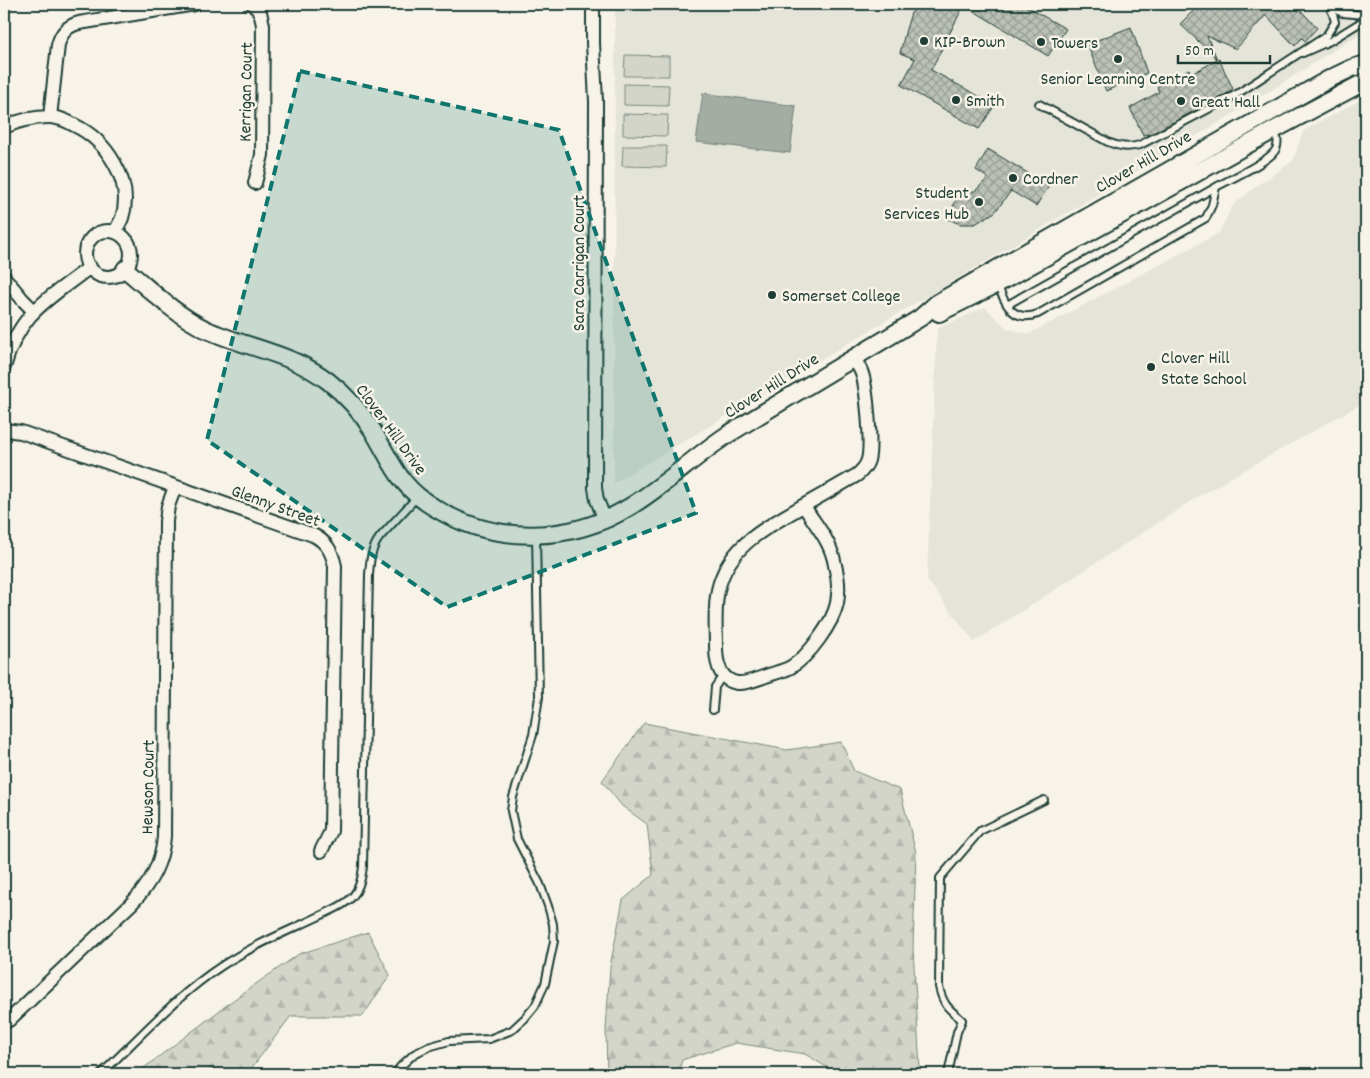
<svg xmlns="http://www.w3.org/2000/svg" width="1370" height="1078" font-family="Dekko,sans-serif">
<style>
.built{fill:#e5e4d9}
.forest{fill:url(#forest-firs);stroke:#79897f}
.pitch{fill:#d3d5ca;stroke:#79897f}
.water{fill:#a4ada3;stroke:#6f8077}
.building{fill:url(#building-cross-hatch);stroke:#1f3d34}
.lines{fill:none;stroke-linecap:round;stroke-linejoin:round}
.service-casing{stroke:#1f3d34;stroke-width:10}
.minor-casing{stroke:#1f3d34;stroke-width:16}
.tertiary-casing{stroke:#1f3d34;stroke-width:20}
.service{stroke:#f7f3e8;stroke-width:6}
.minor{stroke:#f7f3e8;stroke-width:12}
.tertiary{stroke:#f7f3e8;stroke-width:16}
.marked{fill:#0f766e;fill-opacity:0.2;stroke:#0f766e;stroke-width:4;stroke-dasharray:10 6;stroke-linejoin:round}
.poi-dot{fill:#1f3d34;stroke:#f7f3e8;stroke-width:2}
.labels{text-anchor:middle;stroke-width:5;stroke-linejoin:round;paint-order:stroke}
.poi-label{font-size:18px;fill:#1f3d34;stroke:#f7f3e8;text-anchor:start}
.street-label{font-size:18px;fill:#1f3d34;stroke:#f7f3e8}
</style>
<defs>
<pattern id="forest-firs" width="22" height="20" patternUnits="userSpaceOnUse" patternTransform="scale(1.25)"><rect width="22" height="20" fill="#d3d5ca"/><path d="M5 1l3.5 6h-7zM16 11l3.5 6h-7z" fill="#b5b8ae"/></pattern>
<pattern id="building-cross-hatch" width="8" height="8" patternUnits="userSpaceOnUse" patternTransform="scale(1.25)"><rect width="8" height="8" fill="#bbc1b6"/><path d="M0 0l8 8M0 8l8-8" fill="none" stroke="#979e95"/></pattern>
</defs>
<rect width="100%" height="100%" fill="#f7f3e8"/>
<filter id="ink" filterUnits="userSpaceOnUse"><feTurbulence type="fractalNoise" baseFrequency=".02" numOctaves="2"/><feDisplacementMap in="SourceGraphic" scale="10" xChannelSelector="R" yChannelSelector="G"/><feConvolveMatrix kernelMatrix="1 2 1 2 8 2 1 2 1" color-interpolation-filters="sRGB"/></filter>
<g filter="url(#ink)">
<path class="built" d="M 615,4 L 1366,4 L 1366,31 L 1342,45 L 1243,108 L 614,483 Z
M 1366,97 L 1366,401 L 1199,496 L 974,642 L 927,580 L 937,329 L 985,307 L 1006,328 L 1029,334 L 1219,233 L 1233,205 L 1258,185 L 1293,161 L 1303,131 Z"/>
<path class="forest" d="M 644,723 L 787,750 L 841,742 L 854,771 L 900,790 L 916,853 L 913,948 L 920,1069 L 919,1074 L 838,1074 L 805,1054 L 736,1043 L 682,1060 L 678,1074 L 607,1074 L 606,1029 L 610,967 L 623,900 L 653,875 L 647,824 L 622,806 L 602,781 Z
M 368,932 L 390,975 L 363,1016 L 291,1016 L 247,1074 L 136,1074 L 240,995 L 299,954 Z"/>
<path class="pitch" d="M 625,55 L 669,56 L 669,76 L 624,76 Z
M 624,84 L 669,85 L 668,106 L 624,105 Z
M 623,114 L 668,115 L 667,136 L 623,135 Z
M 623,146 L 667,146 L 666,167 L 622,166 Z"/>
<path class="water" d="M 703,93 L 796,106 L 790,153 L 696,142 Z"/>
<path class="building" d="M 923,4 L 1022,4 L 1066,29 L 1048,56 L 964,5 L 931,70 L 995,105 L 979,129 L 901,85 L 915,59 L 900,53 L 906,29 L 911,13 Z
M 1200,4 L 1259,4 L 1266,11 L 1273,4 L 1295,4 L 1317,28 L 1305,41 L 1302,38 L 1295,46 L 1266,15 L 1236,49 L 1207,36 L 1217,59 L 1180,24 Z
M 1131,27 L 1147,73 L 1106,91 L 1087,44 Z
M 1219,59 L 1233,89 L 1230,92 L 1151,134 L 1143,135 L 1130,108 L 1159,92 L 1157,87 L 1189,69 L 1191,74 Z
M 988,149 L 1049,186 L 1036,206 L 1011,191 L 995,212 L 975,224 L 960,224 L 948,219 L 959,192 L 975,191 L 988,178 L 976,170 Z"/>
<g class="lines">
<defs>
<path id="service" d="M 1330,6 L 1342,13 L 1366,15
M 1303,53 L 1330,41 L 1366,19
M 1039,104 L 1108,142 C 1120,147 1128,148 1140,145 L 1237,94 L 1326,36 L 1335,22 L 1333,14 L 1329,6
M 997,284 C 1005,304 1013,323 1038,314 L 1206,218 L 1212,205 L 1216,187 C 1230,179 1271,161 1276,149 C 1279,143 1277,135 1274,130
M 1007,305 L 1216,187
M 713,710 L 715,687 L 723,675
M 101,1074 C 140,1037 178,994 223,965 C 255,944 291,930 326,913 C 351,902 360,895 363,867 L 369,575 C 370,560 371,549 380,537 L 417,497
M 394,1074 L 401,1066 L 414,1054 L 428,1047 L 449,1041 L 489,1039 L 512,1030 L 525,1018 L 535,1006 L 545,984 L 554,941 L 553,924 L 548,906 L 540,884 L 517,839 L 511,811 L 513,797 L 533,735 L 539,697 L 536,536
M 948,1074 L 957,1032 L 962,1020 C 949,1009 943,1005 939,987 L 940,878 L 980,831 L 1044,800"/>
<path id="minor" d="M 253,4 L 260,12 L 263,25 L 262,155 L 255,183
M 593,4 L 593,43 L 596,101 L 595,488 L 597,500 L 605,520
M 50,117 L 58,45 C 61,33 67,26 79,23 L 195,4
M 4,127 C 18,121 33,117 49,117 C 57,117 67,121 74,125 C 106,140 134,181 122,218 C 120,223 117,227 115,232
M85 254a23 23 0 1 1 46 0a23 23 0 1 1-46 0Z
M 4,277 L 23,300 L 34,311
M 4,367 C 20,311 48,300 90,267
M 4,430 L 21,432 L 313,535 C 327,542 332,552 335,566 L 331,831 L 321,851
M 804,506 C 816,526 831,541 835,565 C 838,577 839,592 837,603 C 833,623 809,656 791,667 C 784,671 774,673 766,676 C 757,679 746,684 737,683 C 719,680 716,662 716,647 C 716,629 714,608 718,590 C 728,546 765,528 801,507 C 819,497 838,486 857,475 C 862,471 866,467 868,460 C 872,446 867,385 861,371 C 859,367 856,362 854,358
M 4,1022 L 9,1020 L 131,904 C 150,885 162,864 164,837 L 166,521 L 168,506 L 175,487"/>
<path id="tertiary" d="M 125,269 C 152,291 173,313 205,329 C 246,348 292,353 328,381 C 346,395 361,412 373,431 C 393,464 399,487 435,508 C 495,545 572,543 631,506 C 665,485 694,457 727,435 C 791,395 856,357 920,318 L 937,303 L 1329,79 L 1352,68 L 1366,64
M 939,313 L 997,284 L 1274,130 L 1366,81"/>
</defs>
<use href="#service" class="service-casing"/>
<use href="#minor" class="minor-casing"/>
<use href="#tertiary" class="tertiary-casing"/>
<use href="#service" class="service"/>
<use href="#minor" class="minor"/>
<use href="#tertiary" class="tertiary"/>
</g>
</g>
<path class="marked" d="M 300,71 L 559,130 L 696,513 L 447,607 L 207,440 Z"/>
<g class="poi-dot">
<circle cx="924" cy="41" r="5"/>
<circle cx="1041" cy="42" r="5"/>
<circle cx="1118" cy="59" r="5"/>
<circle cx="956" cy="100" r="5"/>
<circle cx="1181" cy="101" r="5"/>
<circle cx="1013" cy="178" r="5"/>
<circle cx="979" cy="202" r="5"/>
<circle cx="772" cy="295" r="5"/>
<circle cx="1151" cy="367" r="5"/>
</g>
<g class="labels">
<g class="poi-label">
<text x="934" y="47">KIP-Brown</text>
<text x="1051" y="48">Towers</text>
<text x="1118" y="84" text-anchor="middle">Senior Learning Centre</text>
<text x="966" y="106">Smith</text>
<text x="1191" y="107">Great Hall</text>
<text x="1023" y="184">Cordner</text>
<text x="969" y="198" text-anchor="end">Student<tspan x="969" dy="21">Services Hub</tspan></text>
<text x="782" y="301">Somerset College</text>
<text x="1161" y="363">Clover Hill<tspan x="1161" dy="21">State School</tspan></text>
</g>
<g class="street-label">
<text transform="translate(245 92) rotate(-89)" y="6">Kerrigan Court</text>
<text transform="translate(1143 161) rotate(-30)" y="6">Clover Hill Drive</text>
<text transform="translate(578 263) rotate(-90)" y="6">Sara Carrigan Court</text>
<text transform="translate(771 385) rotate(-32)" y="6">Clover Hill Drive</text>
<text transform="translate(392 429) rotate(54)" y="6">Clover Hill Drive</text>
<text transform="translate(276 505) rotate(20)" y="6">Glenny Street</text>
<text transform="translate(147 787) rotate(-89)" y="6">Hewson Court</text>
</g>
</g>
<rect width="1370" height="1078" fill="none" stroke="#f7f3e8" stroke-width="20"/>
<rect x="10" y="10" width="1350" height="1058" fill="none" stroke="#1f3d34" stroke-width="2" filter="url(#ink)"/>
<path d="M1178 55v8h92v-8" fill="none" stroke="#1f3d34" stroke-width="2.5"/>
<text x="1185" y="55" font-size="15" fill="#1f3d34" stroke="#f7f3e8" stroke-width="4" paint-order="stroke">50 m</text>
</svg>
